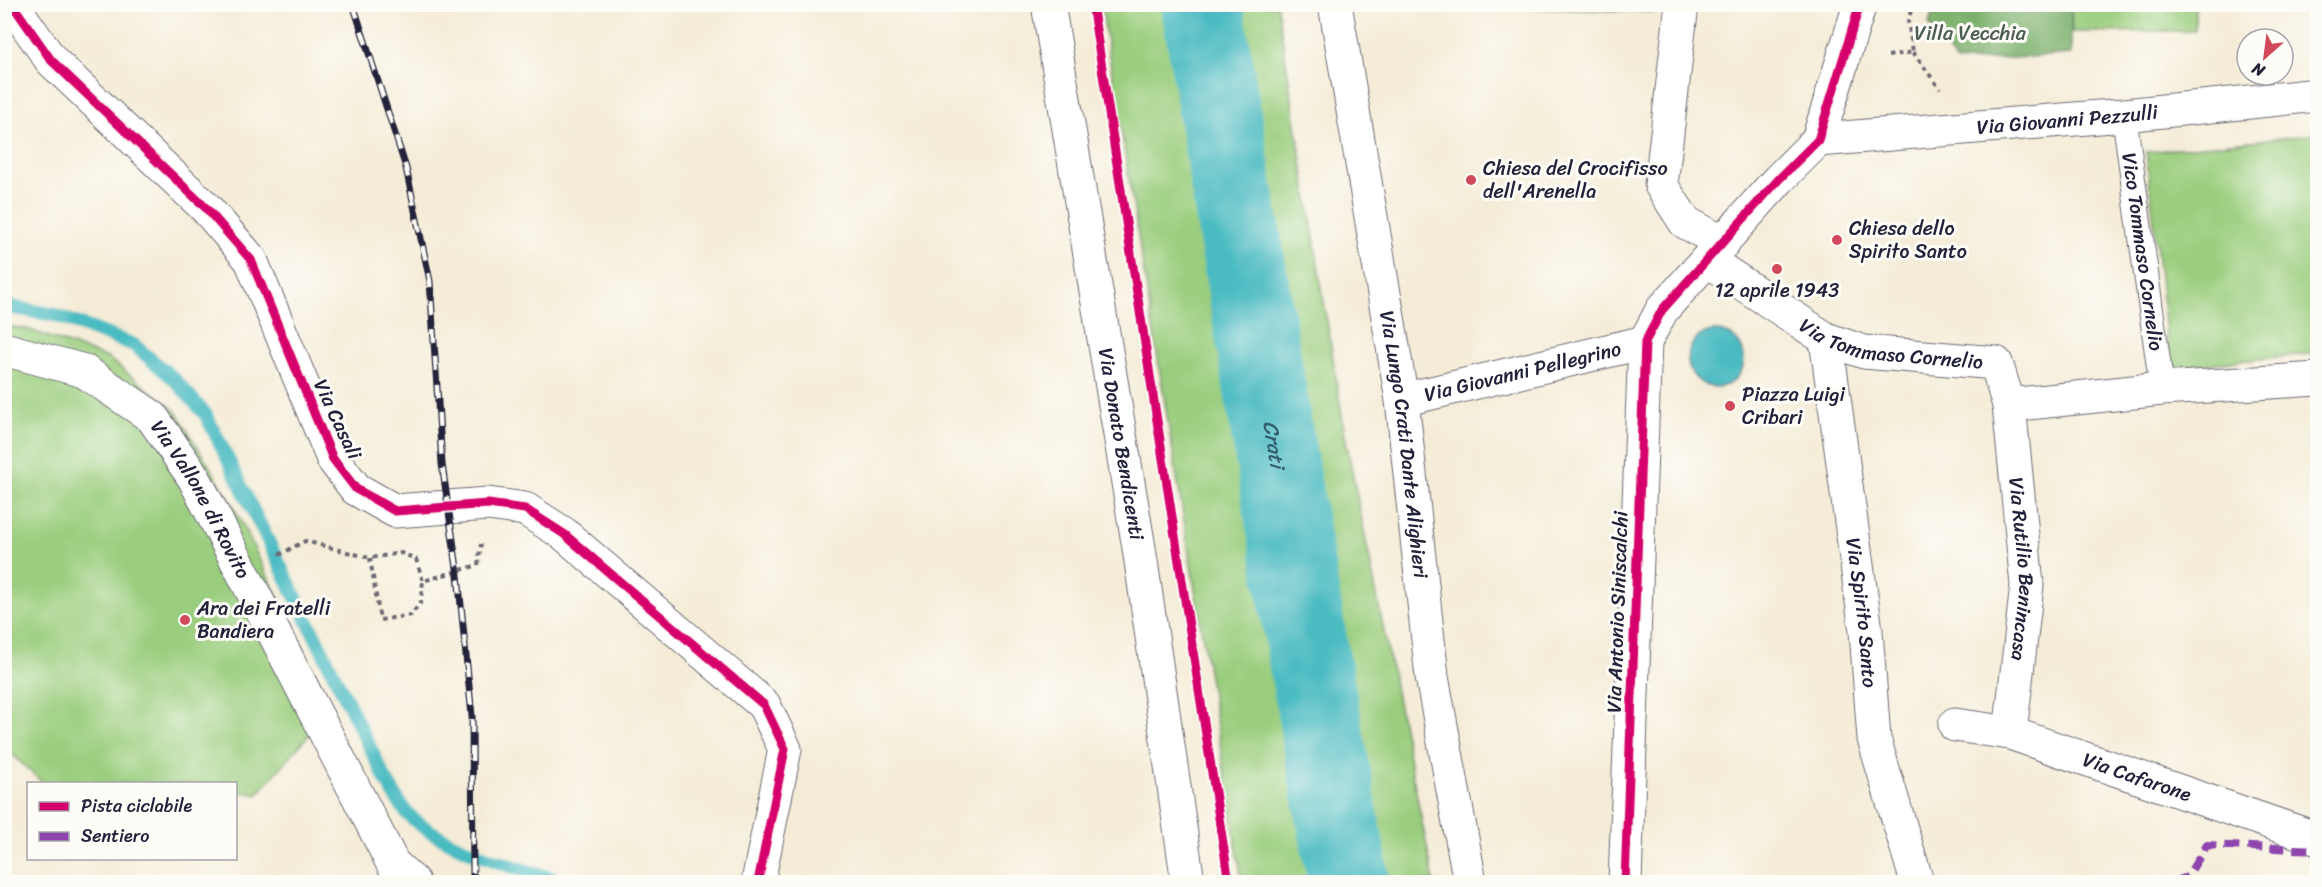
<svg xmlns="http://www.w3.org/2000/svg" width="2322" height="887" font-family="Sriracha,sans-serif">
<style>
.green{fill:#9acd7d;stroke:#5e785c;stroke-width:1.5}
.forest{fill:#7bb06c;stroke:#4e6954;stroke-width:1.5}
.water{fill:#4cbbc2;stroke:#376e7e;stroke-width:1.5}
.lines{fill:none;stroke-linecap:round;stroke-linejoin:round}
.stream{stroke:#4cbbc2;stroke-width:14}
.river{stroke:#4cbbc2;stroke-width:82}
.service-casing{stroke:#6c6972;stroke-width:26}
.minor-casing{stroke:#6c6972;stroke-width:35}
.tertiary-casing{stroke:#6c6972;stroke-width:35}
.path{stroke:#6c6972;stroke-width:4;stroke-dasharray:4.5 4.5;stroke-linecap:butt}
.service{stroke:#fff;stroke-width:24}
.minor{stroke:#fff;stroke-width:33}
.tertiary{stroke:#fff;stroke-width:33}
.rail-casing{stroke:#22223b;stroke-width:7}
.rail{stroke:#fdfcf7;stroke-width:4.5;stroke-dasharray:14;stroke-linecap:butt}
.quiet{stroke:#8e44ad;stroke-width:8;stroke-dasharray:15 8;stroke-linecap:butt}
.cycleway-casing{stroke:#fdfcf7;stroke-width:13}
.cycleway{stroke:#d6006c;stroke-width:9}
.poi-dot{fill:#d1495b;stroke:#fdfcf7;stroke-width:2}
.labels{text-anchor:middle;stroke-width:6;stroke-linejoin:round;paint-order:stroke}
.park-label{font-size:20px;fill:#4c5e52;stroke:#fdfcf7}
.street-label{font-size:20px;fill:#22223b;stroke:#fdfcf7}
.poi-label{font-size:20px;fill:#22223b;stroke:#fdfcf7;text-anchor:start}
.water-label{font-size:21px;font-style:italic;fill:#335f71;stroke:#fdfcf7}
</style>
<rect width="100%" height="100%" fill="#fdfcf7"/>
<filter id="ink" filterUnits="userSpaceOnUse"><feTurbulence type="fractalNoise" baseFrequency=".0167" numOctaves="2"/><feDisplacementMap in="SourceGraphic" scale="12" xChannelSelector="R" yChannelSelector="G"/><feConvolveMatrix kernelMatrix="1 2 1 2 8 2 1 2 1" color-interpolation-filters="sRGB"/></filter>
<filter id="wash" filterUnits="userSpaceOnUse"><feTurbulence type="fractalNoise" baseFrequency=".008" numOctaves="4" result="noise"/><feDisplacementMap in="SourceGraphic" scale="24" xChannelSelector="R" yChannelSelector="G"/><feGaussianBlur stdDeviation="1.35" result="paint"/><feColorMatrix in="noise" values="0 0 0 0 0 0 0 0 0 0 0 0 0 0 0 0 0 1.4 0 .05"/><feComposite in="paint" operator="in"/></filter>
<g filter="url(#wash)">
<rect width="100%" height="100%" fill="#f4ecd7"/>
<path class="green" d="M 1495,4 L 1656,4 L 1656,5 L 1655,12 L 1495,7 Z
M 1101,5 L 1277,5 L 1346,441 L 1434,882 L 1242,882 Z
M 2071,5 L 2195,5 L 2195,31 L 2072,32 Z
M 2317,134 L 2317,353 L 2170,368 L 2146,152 Z
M 4,326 L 27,329 L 108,358 L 175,410 L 232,503 L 332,708 L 257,795 L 236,791 L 236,784 L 43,783 L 5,748 Z"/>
<path class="forest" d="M 1934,5 L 2071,5 L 2071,54 L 1956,62 L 1929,24 Z"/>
<path class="water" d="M1688 359a28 28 0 1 1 56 0a28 28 0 1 1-56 0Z"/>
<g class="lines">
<path class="stream" d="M 4,306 L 55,315 L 134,345 L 174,379 L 206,415 L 386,780 C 394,792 401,809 412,818 C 446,848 519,869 563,882"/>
<path class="river" id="s1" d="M 1202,4 L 1309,659 L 1349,882"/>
</g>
</g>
<g filter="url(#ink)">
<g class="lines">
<defs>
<g id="service">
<path id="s2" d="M 2124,115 L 2162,389"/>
</g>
<g id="minor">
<path id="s3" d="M 1335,4 L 1402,400 L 1432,677 L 1470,882"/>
<path d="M 1682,4 L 1661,185 L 1685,222 L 1723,243"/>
<path id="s4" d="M 1818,140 L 2124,115 L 2318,95"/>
<path id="s5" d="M 1707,260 L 1826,339 L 1864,352 L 1996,363 L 2009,405 L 2162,389 L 2318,379"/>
<path id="s6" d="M 1826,339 L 1866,631 L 1874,739 L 1917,882"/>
<path id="s7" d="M 4,349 L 84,371 L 152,417 L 194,478 L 393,864 L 413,882"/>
<path id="s8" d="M 1402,400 L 1645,342"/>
<path id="s9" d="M 2009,405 L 2027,585 L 2010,733"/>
<path id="s10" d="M 1955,725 L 2010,733 L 2318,839"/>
</g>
<g id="tertiary">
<path d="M 12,4 L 51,60 L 206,208 L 251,260 L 333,459 L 356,489 L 395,511 L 488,504 L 525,509 L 564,534 L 764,705 L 785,749 L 758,882"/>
<path id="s11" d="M 1048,4 L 1139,548 L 1188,882"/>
<path d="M 1625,882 L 1645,342 L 1662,310 L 1779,179 L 1818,140 L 1860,4"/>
</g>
</defs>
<use href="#service" class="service-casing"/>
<use href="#minor" class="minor-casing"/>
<use href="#tertiary" class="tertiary-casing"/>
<path class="path" d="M 1913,52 L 1940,89
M 1888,56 L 1913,52 L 1908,21 L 1913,4
M 279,555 L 305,541 L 370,558 L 401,553 L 416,559 L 423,581
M 370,558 L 380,620 L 411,615 L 421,602 L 423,581 L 478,565 L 481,544"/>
<use href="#service" class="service"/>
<use href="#minor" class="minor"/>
<use href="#tertiary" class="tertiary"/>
<defs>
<path id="rail" d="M 353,4 L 406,168 L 430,281 L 442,464 L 458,575 L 472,716 L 473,882"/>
</defs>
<use href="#rail" class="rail-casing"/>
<use href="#rail" class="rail"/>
<path class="quiet" d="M 2174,882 L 2187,877 L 2207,845 L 2318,850"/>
<defs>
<path id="cycleway" d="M 12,4 L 51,60 L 206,208 L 251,260 L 333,459 L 356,489 L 395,511 L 488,504 L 525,509 L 564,534 L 764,705 L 785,749 L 758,882
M 1092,4 L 1229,882
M 1625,882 L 1645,342 L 1662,310 L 1779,179 L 1818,140 L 1860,4"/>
</defs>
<use href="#cycleway" class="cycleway-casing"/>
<use href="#cycleway" class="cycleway"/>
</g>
</g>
<g class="poi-dot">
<circle cx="1471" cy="180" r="6"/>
<circle cx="1837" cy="240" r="6"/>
<circle cx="1777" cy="269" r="6"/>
<circle cx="1730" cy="406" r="6"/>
<circle cx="185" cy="620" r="6"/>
</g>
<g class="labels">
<g class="park-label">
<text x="1970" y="40">Villa Vecchia</text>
</g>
<g class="street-label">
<text dy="7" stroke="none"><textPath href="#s4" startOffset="250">Via Giovanni Pezzulli</textPath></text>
<text dy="7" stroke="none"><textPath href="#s2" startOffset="138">Vico Tommaso Cornelio</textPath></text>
<text dy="7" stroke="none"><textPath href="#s5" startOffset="208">Via Tommaso Cornelio</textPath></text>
<text dy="7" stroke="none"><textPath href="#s8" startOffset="124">Via Giovanni Pellegrino</textPath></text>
<text transform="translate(338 419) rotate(65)" y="7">Via Casali</text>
<text dy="7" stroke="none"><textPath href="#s11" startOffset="446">Via Donato Bendicenti</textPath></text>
<text dy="7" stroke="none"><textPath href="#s3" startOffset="446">Via Lungo Crati Dante Alighieri</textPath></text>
<text dy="7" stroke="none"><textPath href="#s7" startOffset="261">Via Vallone di Rovito</textPath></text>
<text dy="7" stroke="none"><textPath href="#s9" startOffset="165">Via Rutilio Benincasa</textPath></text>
<text transform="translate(1617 612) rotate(-88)" y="7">Via Antonio Siniscalchi</text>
<text dy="7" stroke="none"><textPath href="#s6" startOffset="276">Via Spirito Santo</textPath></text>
<text dy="7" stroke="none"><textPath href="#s10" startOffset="190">Via Cafarone</textPath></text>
</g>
<g class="poi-label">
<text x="1483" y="175">Chiesa del Crocifisso<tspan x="1483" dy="23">dell'Arenella</tspan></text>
<text x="1849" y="235">Chiesa dello<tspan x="1849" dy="23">Spirito Santo</tspan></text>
<text x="1777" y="297" text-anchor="middle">12 aprile 1943</text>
<text x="1742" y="401">Piazza Luigi<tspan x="1742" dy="23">Cribari</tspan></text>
<text x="197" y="615">Ara dei Fratelli<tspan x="197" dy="23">Bandiera</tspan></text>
</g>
<g class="water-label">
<text dy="7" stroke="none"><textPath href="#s1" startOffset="446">Crati</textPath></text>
</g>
</g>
<rect width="2322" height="887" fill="none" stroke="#fdfcf7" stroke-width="24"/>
<rect x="27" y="782" width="210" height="78" fill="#fdfcf7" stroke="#a5a5ac" stroke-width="1.5"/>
<rect x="39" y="802" width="30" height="9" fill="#d6006c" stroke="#a5a5ac" stroke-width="1.5"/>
<text x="81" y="812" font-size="18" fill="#22223b">Pista ciclabile</text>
<rect x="39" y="832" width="30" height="9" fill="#8e44ad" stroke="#a5a5ac" stroke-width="1.5"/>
<text x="81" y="842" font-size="18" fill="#22223b">Sentiero</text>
<g transform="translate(2265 57) rotate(208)"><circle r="28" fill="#fdfcf7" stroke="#a5a5ac" stroke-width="1.5"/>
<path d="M0-4.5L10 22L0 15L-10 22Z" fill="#d1495b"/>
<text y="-9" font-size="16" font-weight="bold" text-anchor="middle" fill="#22223b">N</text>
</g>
</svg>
